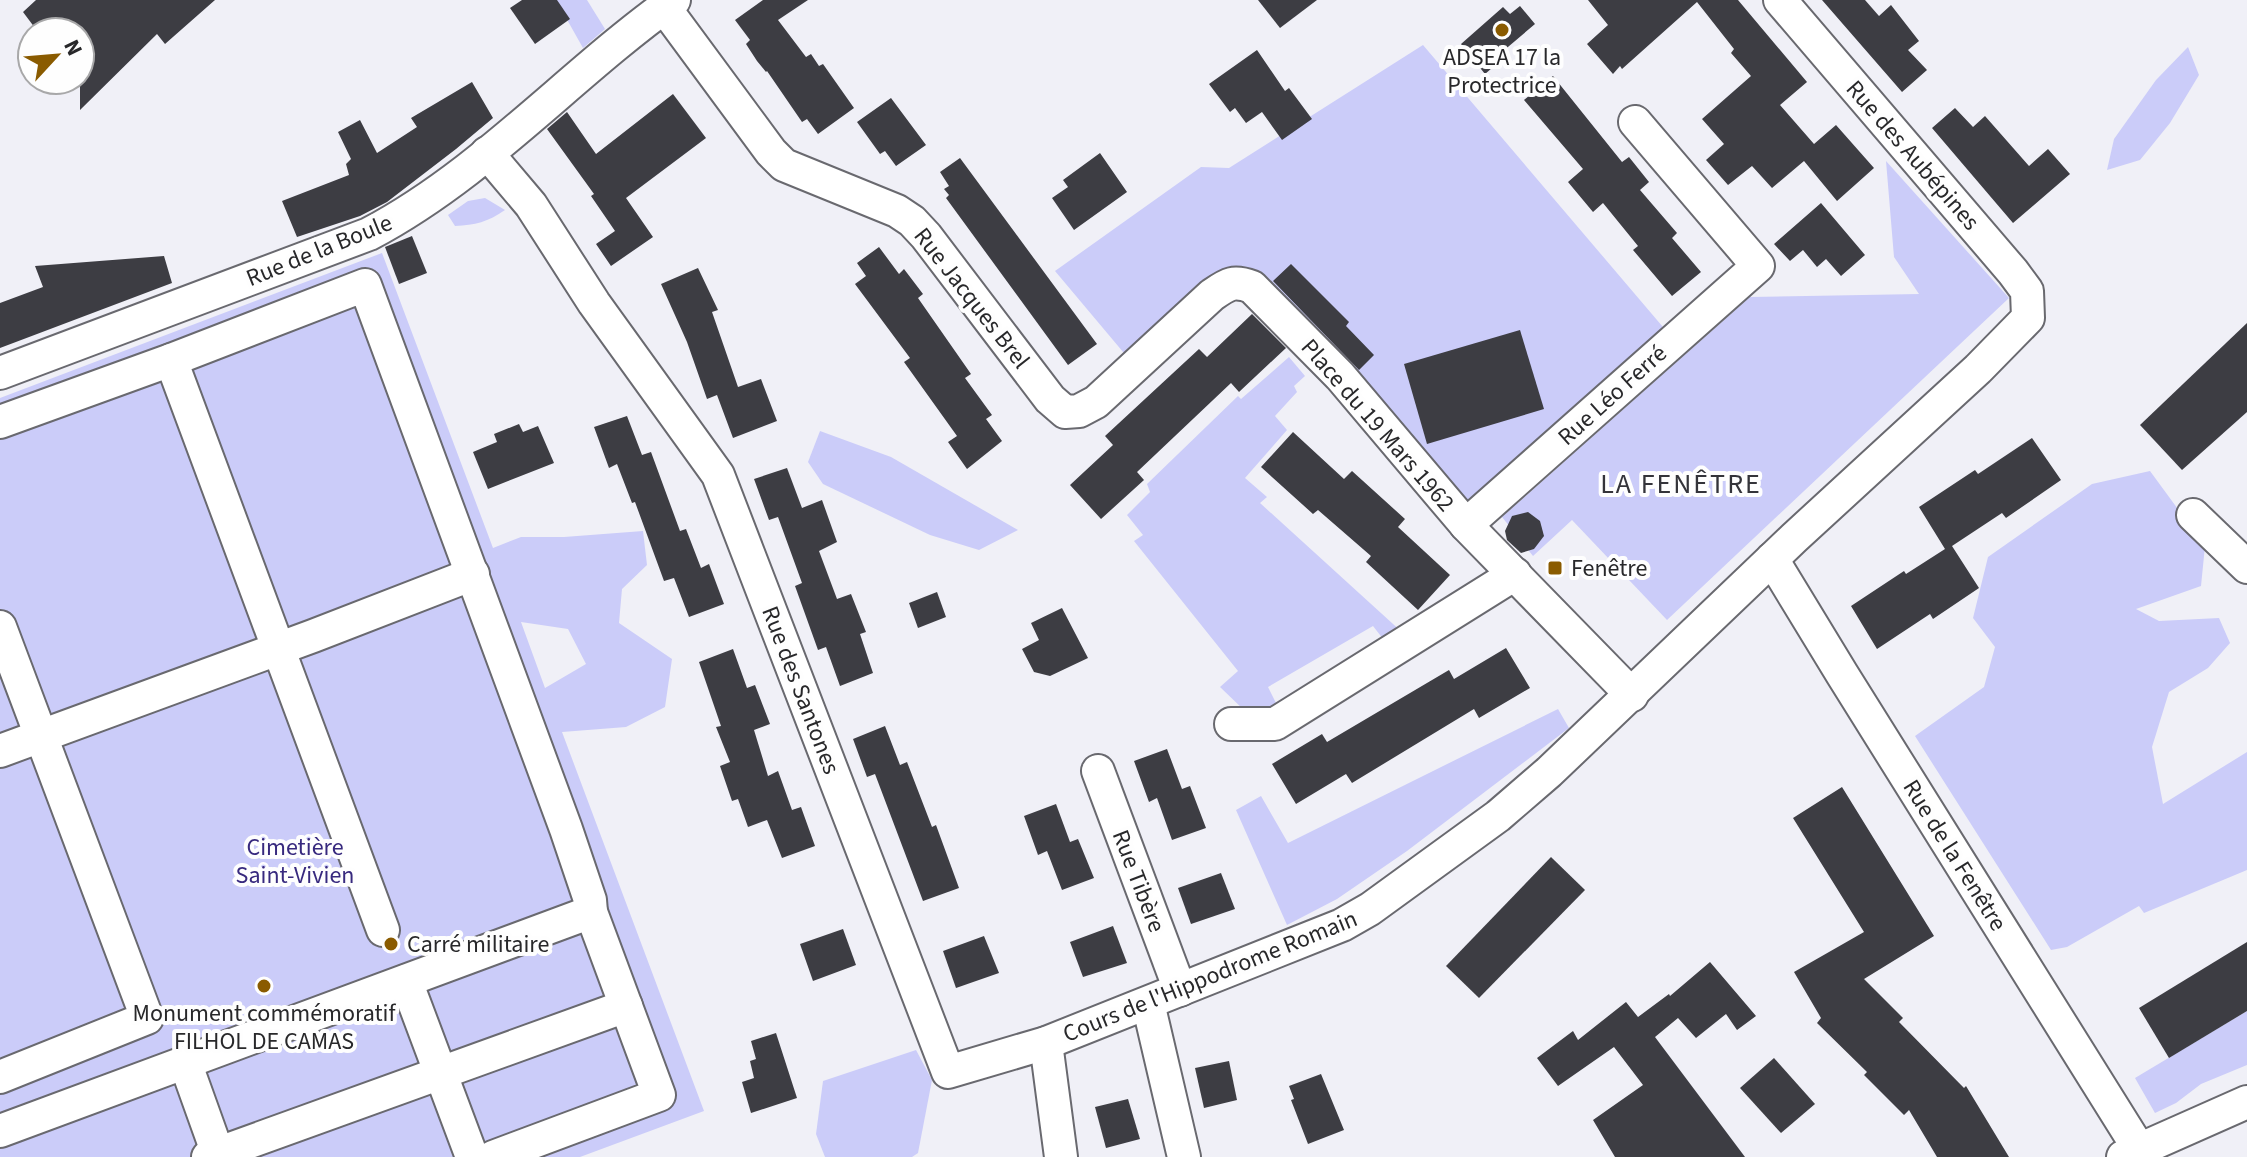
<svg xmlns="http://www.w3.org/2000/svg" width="2247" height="1157" font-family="'Source Sans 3',sans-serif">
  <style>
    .green { fill: #cbccf9; fill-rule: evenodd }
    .building { fill: #3d3d43 }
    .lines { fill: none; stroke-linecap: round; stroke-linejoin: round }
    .minor-casing { stroke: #69696f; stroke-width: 36 }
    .minor { stroke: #fff; stroke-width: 32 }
    .poi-dot { fill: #8a5b00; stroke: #fefefe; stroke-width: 3 }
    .labels { text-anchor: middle; stroke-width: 8; stroke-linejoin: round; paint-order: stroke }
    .poi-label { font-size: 24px; fill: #28282a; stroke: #fefefe }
    .street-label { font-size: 24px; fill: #28282a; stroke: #fefefe }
    .park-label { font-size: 24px; fill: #37297e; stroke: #fefefe }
    .quarter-label { font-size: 28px; letter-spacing: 2px; fill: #34343a; stroke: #fefefe }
  </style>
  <rect width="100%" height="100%" fill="#f0f0f7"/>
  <!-- green -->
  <g class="green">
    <path d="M556,0h31l18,29 -22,19z"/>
    <path d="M1423,45l251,295 -208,185 -228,-243 -104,83 -79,-94 146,-104 28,1z"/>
    <path d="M2188,47l11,28 -29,48 -30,37 -33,10 7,-31 42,-59z"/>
    <path d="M1886,161l123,137 -342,322 -95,-100 -39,36 -31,-39 248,-220 169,-3 -25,-37z"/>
    <path d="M485,198l20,12c-17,12 -30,15 -50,16l-7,-11 20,-14z"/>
    <path d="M382,253l111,295 28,-11h43l79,-6 4,34 -25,24 -3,34 53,36 -7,48 -39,20 -64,5 142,379 -124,46h-580v-759zM521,622l47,7 18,35 -41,24z"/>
    <path d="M1289,357l16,19 -11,10 3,6 -22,24 12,14 -42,48 22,19 -7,6 144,131 -17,10 -14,-18 -105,61 11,22 -34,2 -25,-24 18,-16 -104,-130 9,-6 -16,-20 23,-23 -3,-8 91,-88 3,3z"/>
    <path d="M820,431l71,26 127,73 -39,20 -49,-15 -107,-51 -15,-22z"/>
    <path d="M2150,471l55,75 -4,40 -65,23 23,12 60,-3 11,25 -22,25 -39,24 -17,55 11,57 84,-52v118l-103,43 -5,-7 -72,41 -16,3 -136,-214 69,-49 11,-40 -22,-29 15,-61 104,-73z"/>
    <path d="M1558,709l11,19 -162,123 -70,48 -50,26 -51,-115 25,-14 27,47z"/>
    <path d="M2247,1011v54l-46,19 -25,19 -21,10 -20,-35z"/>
    <path d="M916,1050l16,30 -14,73 -6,4h-87l-9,-23 7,-53z"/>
  </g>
  <!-- building -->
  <g class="building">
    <path d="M36,0h179l-50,44 -8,-10 -77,76v-78h-42l-15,-20z"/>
    <path d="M522,0h35l13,19 -35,25 -25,-36z"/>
    <path d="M763,0h45l-30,20 28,37 5,-3 8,12 4,-2 31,44 -36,26 -11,-15 -5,3 -35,-51 -1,1 -9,-11 -11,-17 4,-4 -15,-20z"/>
    <path d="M1258,0h59l-37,28z"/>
    <path d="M1588,0h150l69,82 -27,23 34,39 22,-19 38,43 -37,33 -33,-40 -32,27 -20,-22 -24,19 -22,-25 18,-16 -22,-25 49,-43 -20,-23 3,-4 -37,-47 -75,67 -2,-3 -7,8 -26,-30 21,-19z"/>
    <path d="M1822,0h43l14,16 12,-11 28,36 -11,9 19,20 -25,22z"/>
    <path d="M1520,6l15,18 -33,28 4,4 -21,18 -24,-30 42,-37 7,7z"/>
    <path d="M1257,50l28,41 4,-3 23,31 -30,21 -20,-28 -16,11 -11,-15 -5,4 -21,-28z"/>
    <path d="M1553,76l69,86 7,-5 20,25 -9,8 37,43 -5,5 29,34 -29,24 -39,-46 5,-4 -35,-43 -10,9 -25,-30 15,-13 -59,-69z"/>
    <path d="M472,82l21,36 -37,31 -69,53 -27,14 -63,21 -15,-36 67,-26 -3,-11 5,-5 -13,-27 22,-12 17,33 40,-26 -6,-9z"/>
    <path d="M673,94l33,44 -80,60 27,39 -42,29 -15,-22 19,-13 -24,-35 3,-2 -47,-65 20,-17 29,42z"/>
    <path d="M891,98l35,47 -30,21 -11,-15 -5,3 -23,-32z"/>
    <path d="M1955,108l18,19 12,-11 44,50 19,-17 22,25 -57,49 -81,-95z"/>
    <path d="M1100,153l27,39 -53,38 -22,-32 16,-11 -5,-7z"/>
    <path d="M960,158l137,186 -29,21 -122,-167 3,-3 -5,-6 5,-3 -9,-14z"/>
    <path d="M1821,203l44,52 -24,21 -15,-17 -9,8 -14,-17 -13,11 -16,-17z"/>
    <path d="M412,236l15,37 -28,11 -14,-37z"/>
    <path d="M879,247l20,27 5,-5 19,25 -5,4 53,76 -6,4 27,37 -6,4 16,22 -35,28 -19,-27 9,-6 -53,-74 6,-4 -55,-74 11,-8 -9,-13z"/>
    <path d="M164,256l8,27 -172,65v-45l43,-16 -8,-21z"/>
    <path d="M1291,264l58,58 -3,4 28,29 -15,15 -86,-89z"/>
    <path d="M698,268l20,42 -6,2 26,75 23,-8 16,42 -44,17 -16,-43 -10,4 -20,-57 -26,-58z"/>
    <path d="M1252,314l34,34 -47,44 -8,-9 -94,89 7,8 -43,39 -31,-34 43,-40 -8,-9 94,-87 8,8z"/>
    <path d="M2247,323v89l-65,58 -42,-45z"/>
    <path d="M1520,330l24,79 -117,35 -23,-80z"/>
    <path d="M627,416l15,39 9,-3 29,79 6,-2 15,39 8,-4 15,40 -35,13 -15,-39 -10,3 -29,-79 -3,1 -15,-39 -8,4 -15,-41z"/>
    <path d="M519,424l4,8 15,-6 16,37 -66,26 -15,-37 24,-10 -3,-8z"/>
    <path d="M1293,432l51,47 8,-8 53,48 -7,8 52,48 -32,35 -52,-48 5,-6 -53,-46 -5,4 -52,-47z"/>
    <path d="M2032,438l29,42 -55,38 -4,-5 -50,33 27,42 -46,31 -3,-5 -53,35 -26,-43 53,-35 2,3 39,-25 -26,-42 56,-37 3,4z"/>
    <path d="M787,468l15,40 20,-8 15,42 -18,9 18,48 14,-5 15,38 -6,2 13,39 -33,13 -14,-39 -8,3 -23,-64 7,-3 -24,-66 -9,3 -15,-41z"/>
    <path d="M1528,512l12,9 4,15 -10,13 -13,4 -14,-13 -2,-9 7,-15z"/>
    <path d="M937,592l9,25 -28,11 -9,-25z"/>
    <path d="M1062,608l26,50 -38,18 -16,-4 -12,-23 17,-9 -8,-17z"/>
    <path d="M1506,648l24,40 -51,30 -5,-9 -122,74 -6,-9 -50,30 -24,-40 50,-30 5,8 122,-72 5,9z"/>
    <path d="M733,649l14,39 8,-3 15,39 -16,6 14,46 10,-5 14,39 9,-3 14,39 -33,12 -15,-38 -19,7 -10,-28 -6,2 -12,-35 10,-4 -14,-35 5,-1 -22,-64z"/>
    <path d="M885,726l15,39 7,-3 25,65 4,-2 23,63 -36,13 -48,-127 -8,3 -14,-38z"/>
    <path d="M1167,749l15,40 8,-3 16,42 -34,12 -15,-42 -8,4 -15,-41z"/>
    <path d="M1842,787l92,149 -70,43 39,39 -4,4 65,66 2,-2 43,71h-72l-28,-47 -5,5 -40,-40 3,-3 -50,-49 4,-5 -27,-46 70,-40 -71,-114z"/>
    <path d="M1056,804l14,38 8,-3 16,39 -32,12 -15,-39 -9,4 -14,-39z"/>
    <path d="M1551,857l34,33 -106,108 -33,-32z"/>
    <path d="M1221,873l14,36 -44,15 -13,-36z"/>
    <path d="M1113,926l14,37 -44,14 -13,-35z"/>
    <path d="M843,929l13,36 -43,16 -13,-37z"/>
    <path d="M984,936l15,37 -43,15 -13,-37z"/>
    <path d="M2247,942v69l-78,47 -30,-50z"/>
    <path d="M1710,962l46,54 -19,14 -11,-16 -30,24 -18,-20 -23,19 90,120h-130l-22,-37 50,-35 -29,-38 -56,39 -21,-28 36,-27 5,9 48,-38 12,15 31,-23 1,2z"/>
    <path d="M776,1033l21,65 -46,15 -9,-31 12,-4 -4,-17 6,-2 -5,-18z"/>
    <path d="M1774,1058l41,46 -34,29 -41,-45z"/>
    <path d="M1229,1061l8,39 -33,8 -9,-40z"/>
    <path d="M1321,1074l23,56 -36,14 -17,-44 3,-1 -5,-13z"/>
    <path d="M1128,1099l12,40 -34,9 -11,-41z"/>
  </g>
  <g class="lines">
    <defs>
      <g id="minor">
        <path d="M664,7l107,145 13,13 113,46 15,10 14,15 124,163 15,13 14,-1 17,-9 116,-107c16,-11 21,-15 40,-8l88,89 126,149 166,170"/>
        <path d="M487,153l44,52 63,98 124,172 230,597 98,-29 296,-118 28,-16 128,-93 51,-44 245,-234 184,-169 50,-51 -1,-27 -14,-19 -233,-272"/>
        <path d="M171,360l212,570"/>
        <path d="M0,373l369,-139c114,-60 201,-160 305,-234"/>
        <path d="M0,422l171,-62 194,-75 201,544 24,71 1,12 68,183 -166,62"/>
        <path d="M2193,515l54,52"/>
        <path d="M1466,525l292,-259 -123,-144"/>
        <path d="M1772,559l70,115 297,475"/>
        <path d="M0,627l147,391 -147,59"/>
        <path d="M1231,724h44l240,-150"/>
        <path d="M0,751l313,-115 160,-62"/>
        <path d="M1098,771l82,219"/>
        <path d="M406,981l66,176"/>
        <path d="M1148,1003l36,154"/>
        <path d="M1046,1043l15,114"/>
        <path d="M185,1062l34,95"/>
        <path d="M0,1131l591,-219"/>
        <path d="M208,1157l418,-151"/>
        <path d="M2123,1157l124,-55"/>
      </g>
    </defs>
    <!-- minor casing -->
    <use href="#minor" class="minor-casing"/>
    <!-- minor -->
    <use href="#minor" class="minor"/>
  </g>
  <!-- markers -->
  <g class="poi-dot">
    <circle cx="1502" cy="30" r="8"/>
    <rect x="1547" y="560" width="16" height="16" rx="4"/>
    <circle cx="391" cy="944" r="8"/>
    <circle cx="264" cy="986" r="8"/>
  </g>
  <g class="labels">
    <!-- poi labels -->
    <g class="poi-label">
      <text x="1502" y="65">ADSEA 17 la<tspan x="1502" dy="28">Protectrice</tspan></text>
      <text x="1571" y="576" text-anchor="start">Fenêtre</text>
      <text x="407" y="952" text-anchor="start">Carré militaire</text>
      <text x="264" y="1021">Monument commémoratif<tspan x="264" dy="28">FILHOL DE CAMAS</tspan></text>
    </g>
    <!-- street labels -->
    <g class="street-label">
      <text transform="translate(1913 155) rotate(49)" y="8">Rue des Aubépines</text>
      <text transform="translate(319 250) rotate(-22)" y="8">Rue de la Boule</text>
      <text transform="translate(972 298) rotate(52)" y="8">Rue Jacques Brel</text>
      <text transform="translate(1612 395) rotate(-42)" y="8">Rue Léo Ferré</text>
      <text transform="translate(1378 425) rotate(49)" y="8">Place du 19 Mars 1962</text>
      <text transform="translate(801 690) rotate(69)" y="8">Rue des Santones</text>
      <text transform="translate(1955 855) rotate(58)" y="8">Rue de la Fenêtre</text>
      <text transform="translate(1139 881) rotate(69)" y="8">Rue Tibère</text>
      <text transform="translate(1210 976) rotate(-22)" y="8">Cours de l'Hippodrome Romain</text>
    </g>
    <!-- park labels -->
    <g class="park-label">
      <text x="295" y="855">Cimetière<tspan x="295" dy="28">Saint-Vivien</tspan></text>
    </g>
    <!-- quarter labels -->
    <g class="quarter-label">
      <text x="1681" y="493">LA FENÊTRE</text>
    </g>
  </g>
  <!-- north arrow -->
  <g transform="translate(56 56) rotate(64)"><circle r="38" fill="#fefefe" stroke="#a8a8a9" stroke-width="2"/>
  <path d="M0-6L14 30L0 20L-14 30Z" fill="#8a5b00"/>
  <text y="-12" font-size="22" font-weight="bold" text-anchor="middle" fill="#28282a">N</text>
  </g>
</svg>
